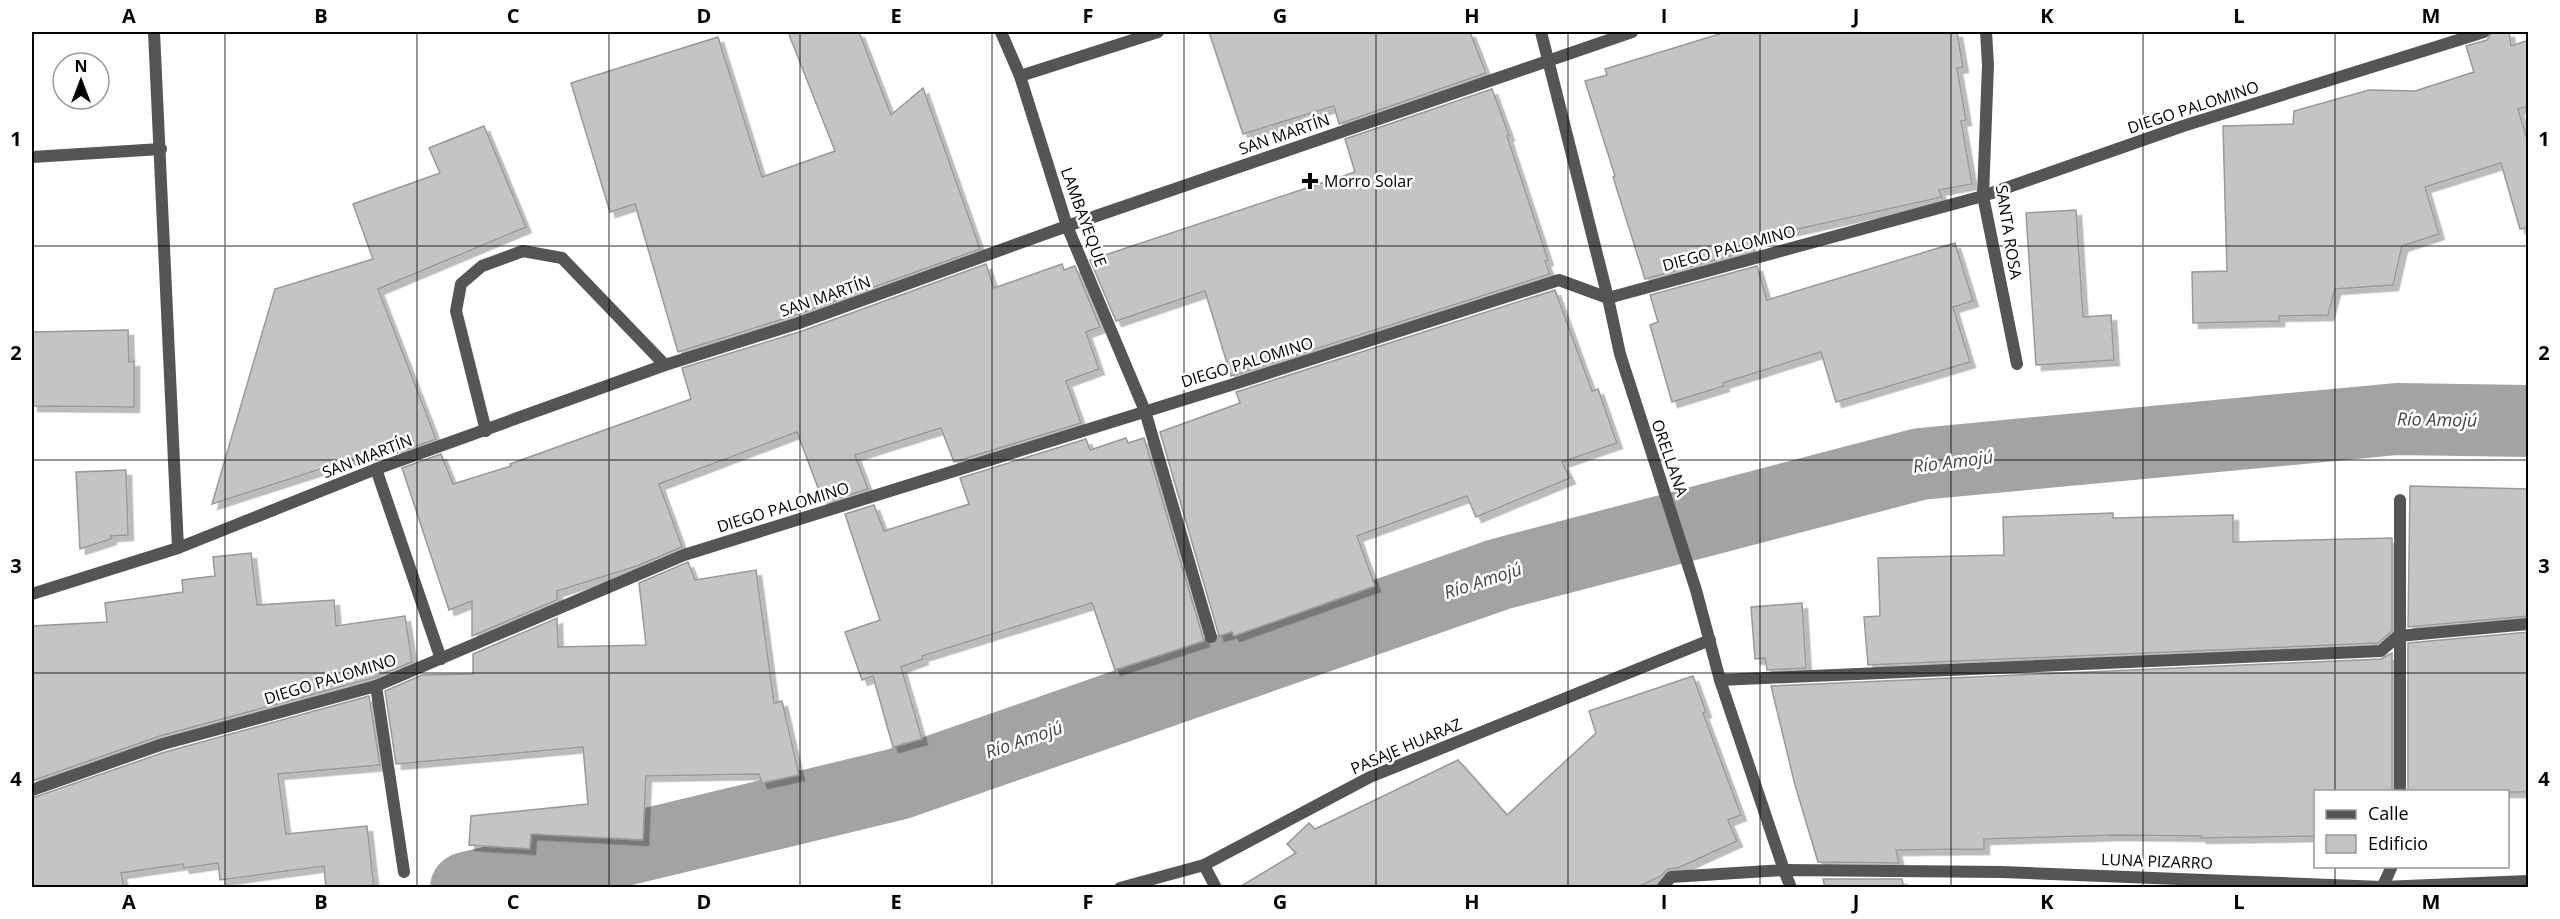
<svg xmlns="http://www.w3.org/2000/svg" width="2560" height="919" font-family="'Open Sans',sans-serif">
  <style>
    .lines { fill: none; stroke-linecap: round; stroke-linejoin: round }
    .river { stroke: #a3a3a3; stroke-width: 72 }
    .building { fill: #c4c4c4; stroke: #999; stroke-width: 1.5; filter: url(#shadow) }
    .minor { stroke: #555; stroke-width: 12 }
    .tertiary { stroke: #555; stroke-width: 12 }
    .grid { fill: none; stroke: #000; stroke-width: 1.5; stroke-opacity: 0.55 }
    .poi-dot { fill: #000; stroke: #fff; stroke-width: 2 }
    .labels { text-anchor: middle; stroke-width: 5; stroke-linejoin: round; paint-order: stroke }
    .street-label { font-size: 16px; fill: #000; stroke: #fff }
    .poi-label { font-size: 16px; fill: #000; stroke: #fff; text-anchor: start }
    .water-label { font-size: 18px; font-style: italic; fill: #444; stroke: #fff }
    .neatline { fill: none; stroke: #000; stroke-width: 2 }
    .grid-label { font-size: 20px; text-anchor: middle; font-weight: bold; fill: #000 }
  </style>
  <defs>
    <filter id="shadow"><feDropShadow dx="5.5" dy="5.5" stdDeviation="0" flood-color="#0004"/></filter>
  </defs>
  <rect width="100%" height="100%" fill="#fff"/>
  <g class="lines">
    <!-- river -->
    <path class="river" d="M466,888l432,-104 602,-210 420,-110 477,-45 131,2"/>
  </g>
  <!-- building -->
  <g class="building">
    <path d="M788,32h71l32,83 32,-27 57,161 -184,66 -118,37 -43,-148 -25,8 -39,-129 147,-46 44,140 73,-26z"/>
    <path d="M1209,32h261l16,41 -147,51 -5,-18 -91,28z"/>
    <path d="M1726,32h231l6,35 -6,1 9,52 -5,1 11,63 -33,6 3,7 -194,43 4,10 -107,29 -32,-102 2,-1 -30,-95 22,-6 -2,-6z"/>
    <path d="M2492,32h17l2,14 18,-6v66l-11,3 11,37v81l-9,2 -19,-66 -76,24 14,47 -37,12 -9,39 -58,4 -7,26 -49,1v5l-86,2 -1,-51 35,-1 -4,-145 70,-2 1,-13 75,-21 46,1 59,-19 -8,-26 21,-6z"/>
    <path d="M1492,89l17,46 -2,1 41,124 -3,1 5,13 -319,102 -26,-85 -89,30 -26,-61 265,-88 -10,-33z"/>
    <path d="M484,126l42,101 -148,62 58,150 -39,14 -2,-8 -183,59 63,-215 98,-30 -20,-55 87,-31 -11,-25z"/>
    <path d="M2076,210l7,107 28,-2 3,45 -78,5 -10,-152z"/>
    <path d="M1955,243l18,58 -20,6 17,55 -134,40 -15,-50 -98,31 1,3 -52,16 -22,-77 8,-3 -8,-27 107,-29 10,34z"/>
    <path d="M986,264l8,24 68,-24 2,6 11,-4 25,61 -14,5 13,37 -33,12 15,42 -127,39 -13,-34 -86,27 13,34 -28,9 -1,-3 -16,6 -26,-69 -138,52 23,63 -45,19 -80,25v9l-85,36v-35l-23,9 -47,-142 39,-14 12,30 58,-18 -1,-2 181,-65 -9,-31 120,-37z"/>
    <path d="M1555,290l37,101 6,-2 19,54 -55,19 8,16 -94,39 -9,-21 -110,40 18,50 -141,50 -2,-4 -13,4 -59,-204 80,-29 -4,-11z"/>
    <path d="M128,330l1,32 5,-1v46l-102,-1v-74z"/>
    <path d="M1126,438l2,5 16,-5 60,203 -89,29 -23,-67 -170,53 1,3 -22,8 21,72 -29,8 -20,-71 -11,4 -17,-48 35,-12 -35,-106 29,-9 10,26 85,-27 -9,-26 126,-39 4,11z"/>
    <path d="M126,470l2,65 -17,1v3l-31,10 -4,-77z"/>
    <path d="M2410,486l119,3v127l-121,11z"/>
    <path d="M2113,513v5l120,-3v27l159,-4v93l-14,12 -510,22 -4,-48 16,-1 -2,-58 126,-3 -1,-38z"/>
    <path d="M251,553l6,52 77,-5 2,26 69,-10 7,46 -39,16 -213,58 -128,45v-155l75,-4 -2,-19 78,-11 -1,-12 33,-4 -2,-19z"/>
    <path d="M688,562l7,18 61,-10 18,133 8,-2 17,74 -37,8 -3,-9 -113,2 -3,64 -112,-6 -1,15 -61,-4 2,-29 117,-12 -5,-57 -187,17 -11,-73 37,-16 51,-1v-20l84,-36 1,29 88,-2 -7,-62z"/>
    <path d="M1802,603l4,65 -39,2 -2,-12 -10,1 -4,-52z"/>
    <path d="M2529,632v160h-121v-149z"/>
    <path d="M2392,653v139h-76v44l-115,2v-2l-83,-1 -134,4v10l-88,1 3,13 -81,-1 -23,-77 -24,-99 610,-27z"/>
    <path d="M1693,676l13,36 -3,1 38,102 -13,5 9,21 -59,27 -10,1 -7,7 -25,12h-398l58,-35 -9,-9 22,-21 6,6 143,-69 49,55 89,-82 -7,-22z"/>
    <path d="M369,696l11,69 -102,9 8,60 81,-8 7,62h-48l-2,-22 -104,14 -2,-17 -34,5 -1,-4 -62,9 3,15h-92v-90l133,-46z"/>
    <path d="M1823,879h79l2,9h-79z"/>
  </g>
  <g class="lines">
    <!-- minor -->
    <g class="minor">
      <path d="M154,32l24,516"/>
      <path d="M1001,32l19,44 47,150 78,185 66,226"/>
      <path d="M1986,32l2,33 -5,131 34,168"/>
      <path d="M1020,76l138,-44"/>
      <path d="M32,157l129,-8"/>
      <path d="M486,431l-30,-120 5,-27 21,-18 41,-15 39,7 103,107"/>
      <path d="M376,469l65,190"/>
      <path d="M32,594l146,-46 198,-79 289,-104 134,-42 268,-97 565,-194"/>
      <path d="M1720,680l661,-29 17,-15 130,-12"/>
      <path d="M376,686l28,186"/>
      <path d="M32,790l131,-46 213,-58 308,-131 550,-171 325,-104 49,18 375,-102 200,-70 301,-94"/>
      <path d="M2400,792v-292"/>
      <path d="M1204,865l12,23"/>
      <path d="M1120,888l84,-23 166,-88 340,-137"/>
      <path d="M1791,888l-7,-18 218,2 380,15 146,-6"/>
      <path d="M2382,888l10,-22"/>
    </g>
    <!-- tertiary -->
    <path class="tertiary" d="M1541,32l67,266 12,56 76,236 24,90 64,190 -113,7 -9,11"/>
  </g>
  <!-- grid -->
  <path class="grid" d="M225,32v856M417,32v856M609,32v856M800,32v856M992,32v856M1184,32v856M1376,32v856M1568,32v856M1760,32v856M1951,32v856M2143,32v856M2335,32v760M32,246h2496M32,460h2496M32,673h2496M2335,866v22"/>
  <!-- markers -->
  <path class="poi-dot" d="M1307 172h6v6h6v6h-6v6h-6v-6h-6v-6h6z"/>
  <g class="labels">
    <!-- street labels -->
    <g class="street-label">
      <text transform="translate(2193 107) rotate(-18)" y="6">DIEGO PALOMINO</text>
      <text transform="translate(1284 134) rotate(-19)" y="6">SAN MARTÍN</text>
      <text transform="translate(1084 217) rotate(70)" y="6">LAMBAYEQUE</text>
      <text transform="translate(2009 232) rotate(81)" y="6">SANTA ROSA</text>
      <text transform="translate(1729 248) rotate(-15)" y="6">DIEGO PALOMINO</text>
      <text transform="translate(825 296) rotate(-19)" y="6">SAN MARTÍN</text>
      <text transform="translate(1247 362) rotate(-17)" y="6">DIEGO PALOMINO</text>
      <text transform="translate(367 456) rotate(-21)" y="6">SAN MARTÍN</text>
      <text transform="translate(1670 458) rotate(71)" y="6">ORELLANA</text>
      <text transform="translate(783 507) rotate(-17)" y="6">DIEGO PALOMINO</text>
      <text transform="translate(330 679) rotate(-17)" y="6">DIEGO PALOMINO</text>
      <text transform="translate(1406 746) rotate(-23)" y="6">PASAJE HUARAZ</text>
      <text transform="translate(2157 861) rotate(2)" y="6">LUNA PIZARRO</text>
    </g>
    <!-- poi labels -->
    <g class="poi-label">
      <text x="1324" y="187">Morro Solar</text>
    </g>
    <!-- water labels -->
    <g class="water-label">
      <text transform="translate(2437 420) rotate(1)" y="6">Río Amojú</text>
      <text transform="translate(1953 462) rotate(-7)" y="6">Río Amojú</text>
      <text transform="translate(1483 581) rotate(-18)" y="6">Río Amojú</text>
      <text transform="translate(1024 740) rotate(-19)" y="6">Río Amojú</text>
    </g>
  </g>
  <!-- border -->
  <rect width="2560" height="919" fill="none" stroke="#ffffff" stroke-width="66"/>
  <!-- legend -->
  <rect x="2314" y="790" width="195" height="78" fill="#ffffff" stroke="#999999" stroke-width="1.5"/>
  <rect x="2326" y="810" width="30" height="9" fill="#555555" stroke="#999999" stroke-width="1.5"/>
  <text x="2368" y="820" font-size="18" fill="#000000">Calle</text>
  <rect x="2326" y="835" width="30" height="18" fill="#c4c4c4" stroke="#999999" stroke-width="1.5"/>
  <text x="2368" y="850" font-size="18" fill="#000000">Edificio</text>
  <!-- north arrow -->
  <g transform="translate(81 81)"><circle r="28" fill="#ffffff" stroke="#999999" stroke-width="1.5"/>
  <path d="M0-4.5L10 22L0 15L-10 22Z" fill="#000000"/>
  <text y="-9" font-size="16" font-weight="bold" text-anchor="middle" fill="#000000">N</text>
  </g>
  <rect x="33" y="33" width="2494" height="853" class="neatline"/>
  <g class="grid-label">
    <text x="129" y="23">A</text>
    <text x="321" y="23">B</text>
    <text x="513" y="23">C</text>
    <text x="704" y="23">D</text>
    <text x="896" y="23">E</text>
    <text x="1088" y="23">F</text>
    <text x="1280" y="23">G</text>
    <text x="1472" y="23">H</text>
    <text x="1664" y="23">I</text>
    <text x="1856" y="23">J</text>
    <text x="2047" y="23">K</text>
    <text x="2239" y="23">L</text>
    <text x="2431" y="23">M</text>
    <text x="16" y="146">1</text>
    <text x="2544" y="146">1</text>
    <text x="16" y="360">2</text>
    <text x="2544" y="360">2</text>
    <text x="16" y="573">3</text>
    <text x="2544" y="573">3</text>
    <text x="16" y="786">4</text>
    <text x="2544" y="786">4</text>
    <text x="129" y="909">A</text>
    <text x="321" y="909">B</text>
    <text x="513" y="909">C</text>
    <text x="704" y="909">D</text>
    <text x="896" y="909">E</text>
    <text x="1088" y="909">F</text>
    <text x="1280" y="909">G</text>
    <text x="1472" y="909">H</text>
    <text x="1664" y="909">I</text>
    <text x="1856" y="909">J</text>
    <text x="2047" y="909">K</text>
    <text x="2239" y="909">L</text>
    <text x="2431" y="909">M</text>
  </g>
</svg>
